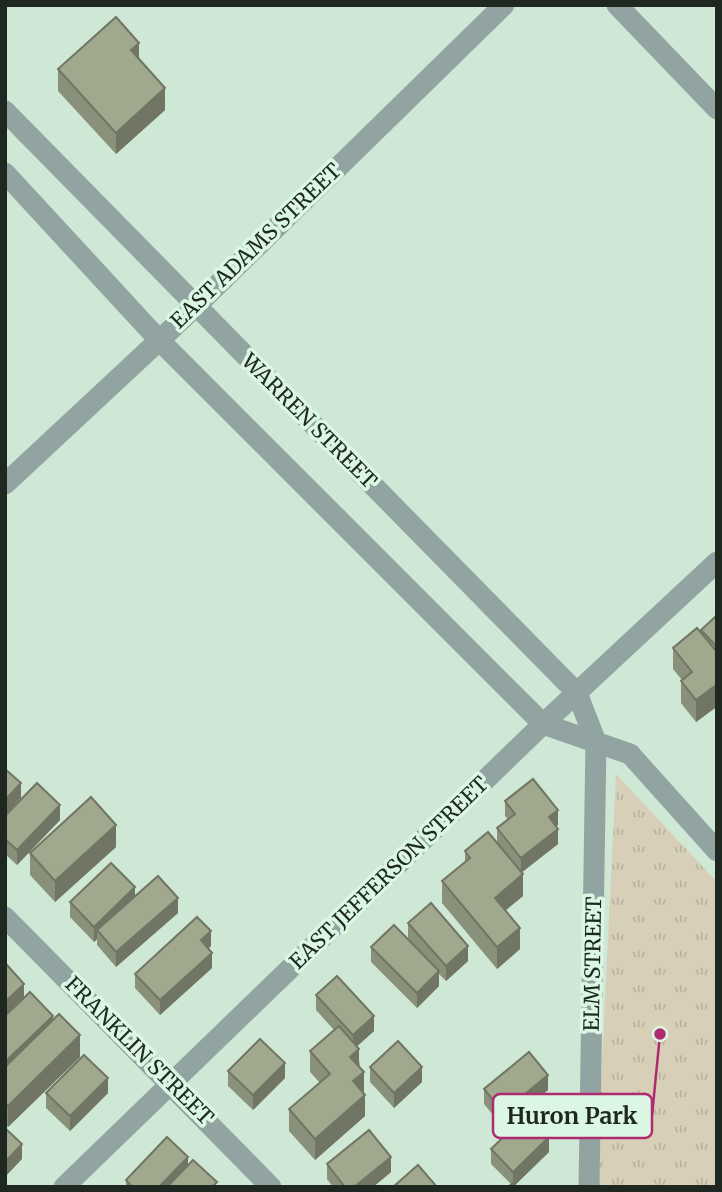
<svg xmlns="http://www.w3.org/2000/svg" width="722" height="1192" font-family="Merriweather,serif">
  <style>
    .park { fill: url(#park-tufts) }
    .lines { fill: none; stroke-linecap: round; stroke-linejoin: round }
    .minor { stroke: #91a4a2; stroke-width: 21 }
    .wall { fill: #8a917a }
    .shaded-wall { fill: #707663 }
    .building { fill: #a0a98e; stroke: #707663; stroke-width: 2 }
    .labels { text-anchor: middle; stroke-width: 7; stroke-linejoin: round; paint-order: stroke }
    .street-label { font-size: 21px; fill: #1e2821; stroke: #dbf6e2 }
    .leader { fill: none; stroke: #b02a70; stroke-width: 2.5 }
    .callout-dot { fill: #b02a70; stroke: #dbf6e2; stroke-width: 2.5 }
    .callout { fill: #dbf6e2; stroke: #b02a70; stroke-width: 2.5 }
    .callout-label { font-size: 23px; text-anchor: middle; font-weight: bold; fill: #1e2821 }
  </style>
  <defs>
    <pattern id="park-tufts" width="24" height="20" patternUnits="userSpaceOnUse" patternTransform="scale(1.75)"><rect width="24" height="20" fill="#d8cfb8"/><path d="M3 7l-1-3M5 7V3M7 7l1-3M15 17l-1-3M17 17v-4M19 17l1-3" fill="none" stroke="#b9b29e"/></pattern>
  </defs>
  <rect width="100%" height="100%" fill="#cee8d5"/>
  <!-- park -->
  <path class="park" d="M616,774l101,108v305h-121z"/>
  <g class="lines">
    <!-- minor -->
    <g class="minor">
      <path d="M617,5l100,104"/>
      <path d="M5,111l572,582 19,49 -7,445"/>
      <path d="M5,173l154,167 384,384 87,30 87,97"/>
      <path d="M5,484l190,-177 309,-302"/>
      <path d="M5,917l266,270"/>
      <path d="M64,1187l479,-463 174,-162"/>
    </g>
  </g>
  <!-- wall -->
  <g class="wall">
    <path d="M139,59l26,51 -49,44 -58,-63v-22z"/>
    <path d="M717,615v95l-2,-2 -19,14 -15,-19v-22l1,-1 -9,-11v-21l28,-15v-3z"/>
    <path d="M505,801l53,24 -2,1 2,18 -36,28 1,24 -17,14 14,39 -23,20 -55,-66v-22l23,-18v-12l32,-9v-14l11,-9 -3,-3z"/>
    <path d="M5,816l55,4 -43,45 -12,-11z"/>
    <path d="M116,847l-61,55 -25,-27v-22z"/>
    <path d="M135,897l43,16 -62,54 -19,-22v-6l-3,3 -24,-25v-15z"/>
    <path d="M408,923l60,38 -22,20 -7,-7v12l-22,22 -46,-46v-15l52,8 -15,-17z"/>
    <path d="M211,946l-3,2 4,20 -52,47 -25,-27v-14z"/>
    <path d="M5,967l19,30 29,24 27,36 -72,70 -3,-2z"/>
    <path d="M316,995l58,36 -17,15 7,47 1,23 -50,44 -26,-29v-22l31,-26 -10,-11v-21l24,-21 -18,-20z"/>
    <path d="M370,1067l52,15 -28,26 -24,-26z"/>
    <path d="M228,1071l57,7 -32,32 -25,-24z"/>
    <path d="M484,1089l64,1 -45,37 -19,-23z"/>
    <path d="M46,1093h62l-38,38 -24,-23z"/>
    <path d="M491,1149l58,3 -34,33 -4,-1 -20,-20z"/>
    <path d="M327,1164l64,8 -18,15h-40l-6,-8z"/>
    <path d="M188,1166l29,21h-91v-7z"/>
  </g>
  <!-- shaded-wall -->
  <g class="shaded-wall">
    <path d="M139,43v21l-8,-14z"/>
    <path d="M165,88v22l-49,44v-21z"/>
    <path d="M715,686v22l-19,14v-22z"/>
    <path d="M21,783v15l-16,17v-15z"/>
    <path d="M60,805v15l-43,45v-15z"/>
    <path d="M558,810v15l-9,7v-15z"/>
    <path d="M116,825v22l-61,55v-21z"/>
    <path d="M558,829v15l-37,29v-15z"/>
    <path d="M523,874v22l-28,23v-21z"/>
    <path d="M135,887v15l-38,28v9l-3,3v-15z"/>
    <path d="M178,898v15l-62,54v-15z"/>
    <path d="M520,928v21l-23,20v-22z"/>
    <path d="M211,931v15l-10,9v-15z"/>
    <path d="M468,946v15l-22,20v-15z"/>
    <path d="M212,953v15l-52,47v-15z"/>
    <path d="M439,971v15l-22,22v-15z"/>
    <path d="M24,984v15l-19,18v-15z"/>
    <path d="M53,1016v15l-48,46v-15z"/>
    <path d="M374,1016v15l-21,19v-15z"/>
    <path d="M80,1035v22l-72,70v-21z"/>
    <path d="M359,1049v22l-9,-14z"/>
    <path d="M285,1063v15l-32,32v-15z"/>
    <path d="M422,1067v15l-28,26v-15z"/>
    <path d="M364,1072v22l-11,-13z"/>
    <path d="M548,1075v15l-45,37v-15z"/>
    <path d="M108,1078v15l-38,38v-15z"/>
    <path d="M365,1095v21l-50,44v-21z"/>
    <path d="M549,1137v15l-36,35v-15z"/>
    <path d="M22,1144v15l-17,18v-15z"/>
    <path d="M188,1157v14l-15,16h-14z"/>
    <path d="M391,1157v15l-18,15h-19z"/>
  </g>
  <!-- building -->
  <g class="building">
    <path d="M116,17l23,26 -8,7 34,38 -49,45 -58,-64z"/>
    <path d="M717,615v32l-16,-17z"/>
    <path d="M697,628l20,24v37l-2,-3 -19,14 -15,-19 11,-9 -19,-24z"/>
    <path d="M5,769l16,14 -16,17z"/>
    <path d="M533,779l25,31 -9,7 9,12 -37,29 -24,-30 18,-14 -10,-13z"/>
    <path d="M37,783l23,22 -43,45 -12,-11v-23z"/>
    <path d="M91,797l25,28 -61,56 -25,-28z"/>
    <path d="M488,832l35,42 -28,24 25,30 -23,19 -55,-66 28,-23 -5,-7z"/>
    <path d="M111,863l24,24 -41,40 -24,-25z"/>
    <path d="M158,876l20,22 -62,54 -19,-22z"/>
    <path d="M431,903l37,43 -22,20 -38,-43z"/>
    <path d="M197,917l14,14 -10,9 11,13 -52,47 -25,-26z"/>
    <path d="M394,925l45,46 -22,22 -46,-46z"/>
    <path d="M7,965l17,19 -19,18v-35z"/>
    <path d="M337,976l37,40 -21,19 -37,-40z"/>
    <path d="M30,992l23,24 -48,46v-46z"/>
    <path d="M59,1014l21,21 -72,71 -3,-3v-36z"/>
    <path d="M339,1026l20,23 -9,8 14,15 -11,9 12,14 -50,44 -26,-30 41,-35 -20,-23z"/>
    <path d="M260,1039l25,24 -32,32 -25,-24z"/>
    <path d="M398,1041l24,26 -28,26 -24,-26z"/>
    <path d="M529,1052l19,23 -45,37 -19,-23z"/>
    <path d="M84,1055l24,23 -38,38 -24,-23z"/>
    <path d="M527,1114l22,23 -36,35 -22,-23z"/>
    <path d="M5,1128l17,16 -17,18z"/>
    <path d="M369,1130l22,27 -37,30h-9l-18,-23z"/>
    <path d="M167,1137l21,20 -29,30h-27l-6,-7z"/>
    <path d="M193,1160l24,22 -5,5h-45z"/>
    <path d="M418,1165l19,22h-44z"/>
    <path d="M513,1183l4,4h-9z"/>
  </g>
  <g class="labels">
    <!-- street labels -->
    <g class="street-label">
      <text transform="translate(256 246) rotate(-44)" y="7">EAST ADAMS STREET</text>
      <text transform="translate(309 421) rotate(45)" y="7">WARREN STREET</text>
      <text transform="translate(389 873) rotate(-44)" y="7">EAST JEFFERSON STREET</text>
      <text transform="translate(593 964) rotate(-89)" y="7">ELM STREET</text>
      <text transform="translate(139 1051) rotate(45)" y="7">FRANKLIN STREET</text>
    </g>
  </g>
  <!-- callouts -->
  <path class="leader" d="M660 1034L652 1116"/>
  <circle class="callout-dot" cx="660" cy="1034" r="7"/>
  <rect class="callout" x="493" y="1094" width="159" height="44" rx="7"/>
  <g class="callout-label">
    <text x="572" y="1124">Huron Park</text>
  </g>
  <!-- border -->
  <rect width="722" height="1192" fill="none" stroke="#1e2821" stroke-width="14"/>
</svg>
